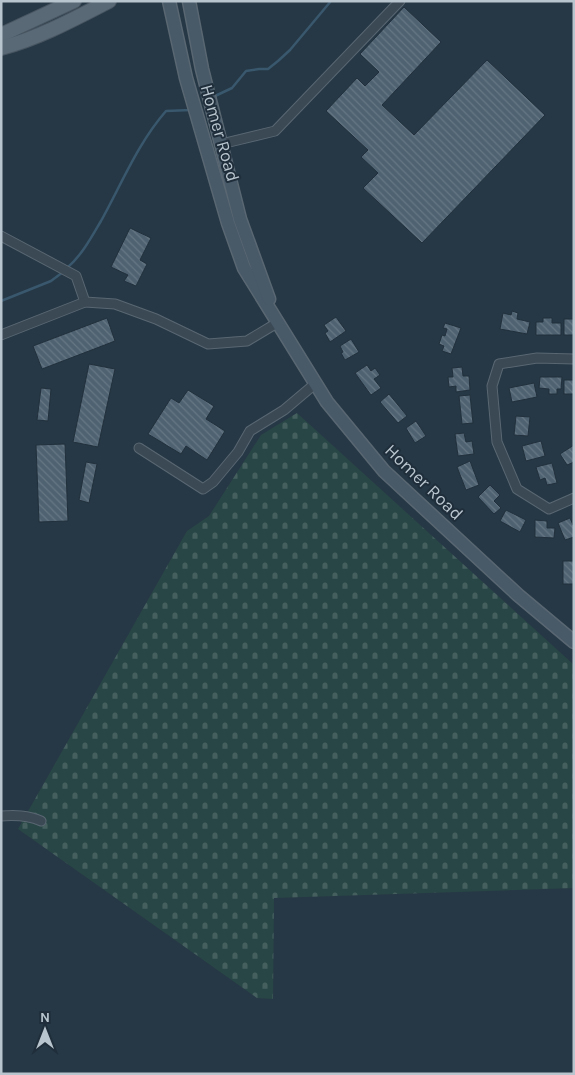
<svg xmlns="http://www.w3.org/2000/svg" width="575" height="1075" font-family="Karla,sans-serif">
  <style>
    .cemetery { fill: url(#cemetery-stones) }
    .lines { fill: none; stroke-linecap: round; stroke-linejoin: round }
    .stream { stroke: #39576d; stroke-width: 2.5 }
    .building { fill: url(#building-back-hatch); stroke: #21303c }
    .street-casing { stroke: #596772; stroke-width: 11 }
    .secondary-casing { stroke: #596772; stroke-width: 15 }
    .primary-casing { stroke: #475561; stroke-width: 16 }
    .street { stroke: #3b4955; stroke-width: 9 }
    .secondary { stroke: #485968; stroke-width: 12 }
    .primary { stroke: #596975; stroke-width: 14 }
    .labels { text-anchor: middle; stroke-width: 4; stroke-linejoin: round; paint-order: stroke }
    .street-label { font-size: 18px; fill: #b8c4ce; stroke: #1f2e3a }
  </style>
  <defs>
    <pattern id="cemetery-stones" width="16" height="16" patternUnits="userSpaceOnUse" patternTransform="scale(1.25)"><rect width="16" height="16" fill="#284645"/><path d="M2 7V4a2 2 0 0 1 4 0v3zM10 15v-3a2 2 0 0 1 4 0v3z" fill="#455f5f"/></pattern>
    <pattern id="building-back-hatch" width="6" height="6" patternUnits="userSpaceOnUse" patternTransform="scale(1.25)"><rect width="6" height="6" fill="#4f6271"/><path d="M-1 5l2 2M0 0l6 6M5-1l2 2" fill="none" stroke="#667784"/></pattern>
  </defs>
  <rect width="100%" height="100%" fill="#263845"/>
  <!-- cemetery -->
  <path class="cemetery" d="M297,413l277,252v223l-300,10 -1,101 -16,-1 -239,-169 169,-298 22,-15 52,-81z"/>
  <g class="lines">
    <!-- stream -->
    <g class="stream">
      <path d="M213,97l19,-9 14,-17 13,-2h9l10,-8 12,-11 41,-49"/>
      <path d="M67,268c15,-13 24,-30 34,-47 21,-38 37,-78 65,-110l25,-1"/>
      <path d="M1,301l50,-20 12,-9"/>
    </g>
  </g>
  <!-- building -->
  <g class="building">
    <path d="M404,7l37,35 -59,63 32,30 73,-75 58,55 -123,128 -59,-55 15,-15 -17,-16 7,-7 -42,-39 31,-33 8,8 14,-14 -19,-18z"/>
    <path d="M130,228l21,10 -11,22 7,4 -11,22 -12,-5 4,-6 -17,-8z"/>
    <path d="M512,311l6,2 -1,6 13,3 -3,12 -27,-5 3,-16 8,2z"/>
    <path d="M336,317l10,14 -16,11 -5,-9 3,-2 -4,-6z"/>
    <path d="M107,318l8,23 -73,28 -9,-23z"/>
    <path d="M543,318h9v5h9v12h-25v-13h7z"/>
    <rect x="564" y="319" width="10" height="16"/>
    <path d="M445,323l16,5 -10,26 -9,-3 2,-5 -5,-2 3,-9 3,1 2,-7 -4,-1z"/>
    <path d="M351,339l8,13 -14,8 -4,-7 2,-1 -3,-6z"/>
    <path d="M89,364l26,5 -17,78 -25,-5z"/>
    <path d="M367,365l4,6 4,-3 5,7 -6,4 7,9 -10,7 -16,-22z"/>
    <path d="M462,367l1,9h6l1,14 -14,2v-6l-7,1 -1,-10h5l-1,-9z"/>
    <path d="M540,377h22l-1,12h-4v5h-8v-5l-10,-1z"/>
    <rect x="564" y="380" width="10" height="14"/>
    <path d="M534,383l3,14 -25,5 -3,-14z"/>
    <path d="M41,388l10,1 -3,32 -11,-1z"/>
    <path d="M188,390l26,16 -8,13 19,12 -18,29 -21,-14 -5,8 -33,-20 23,-36 8,5z"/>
    <path d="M389,394l18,22 -9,7 -18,-21z"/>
    <path d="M470,395l3,28 -11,1 -3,-28z"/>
    <path d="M516,416l14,1 -2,19 -14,-1z"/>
    <path d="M416,421l10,15 -11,7 -9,-15z"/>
    <path d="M464,433l2,9 6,-1 2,13 -16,2 -3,-22z"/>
    <path d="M541,441l4,15 -19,5 -4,-15z"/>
    <path d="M65,444l3,77 -29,1 -3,-77z"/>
    <path d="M574,445v17l-7,3 -7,-11z"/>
    <path d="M470,461l9,24 -13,5 -9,-23z"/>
    <path d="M86,462l11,2 -8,39 -10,-3z"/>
    <path d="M552,463l5,20 -10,2 -2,-7 -5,2 -4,-13z"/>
    <path d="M490,485l10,10 -6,6 7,7 -7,6 -16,-17z"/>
    <path d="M506,510l20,10 -6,12 -20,-11z"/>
    <path d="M570,518l3,7 1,-1v13l-9,3 -7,-17z"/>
    <path d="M535,520l12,1v7h8l-1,10 -19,-1z"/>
    <rect x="563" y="561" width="11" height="23"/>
  </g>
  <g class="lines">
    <defs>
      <g id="street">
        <path d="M221,144l54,-13 125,-130"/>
        <path d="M1,236l75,40 9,26 30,2 41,15 52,25 39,-3 30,-18"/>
        <path d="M1,335l84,-33"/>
        <path d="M574,359l-37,-1 -38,6 -7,22 5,56 20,47 32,20 25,-11"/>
        <path d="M139,448l64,41 10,-7 25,-30 12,-21 34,-21 32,-27"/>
        <path d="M1,816c14,-1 27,-1 40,5"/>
      </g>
      <g id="secondary">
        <path d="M169,1l17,77 42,145 16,45 83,134 57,69 134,124 56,47"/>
        <path d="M189,1l13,68 38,150 29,80"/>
      </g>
      <g id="primary">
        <path d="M1,35l73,-34"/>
        <path d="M1,48c38,-10 73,-29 108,-47"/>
      </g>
    </defs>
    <!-- street casing -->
    <use href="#street" class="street-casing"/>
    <!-- secondary casing -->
    <use href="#secondary" class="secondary-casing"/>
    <!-- primary casing -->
    <use href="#primary" class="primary-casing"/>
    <!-- street -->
    <use href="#street" class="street"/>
    <!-- secondary -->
    <use href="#secondary" class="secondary"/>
    <!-- primary -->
    <use href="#primary" class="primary"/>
  </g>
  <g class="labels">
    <!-- street labels -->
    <g class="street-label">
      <text transform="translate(220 133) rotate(74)" y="6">Homer Road</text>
      <text transform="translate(424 482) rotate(44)" y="6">Homer Road</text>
    </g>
  </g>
  <!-- border -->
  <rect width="575" height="1075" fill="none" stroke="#b8c4ce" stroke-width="5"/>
  <!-- north arrow -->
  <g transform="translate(45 1030)" stroke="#1f2e3a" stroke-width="4" paint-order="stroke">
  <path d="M0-4L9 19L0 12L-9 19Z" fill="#b8c4ce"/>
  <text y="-8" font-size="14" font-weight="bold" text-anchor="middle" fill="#b8c4ce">N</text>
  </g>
</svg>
